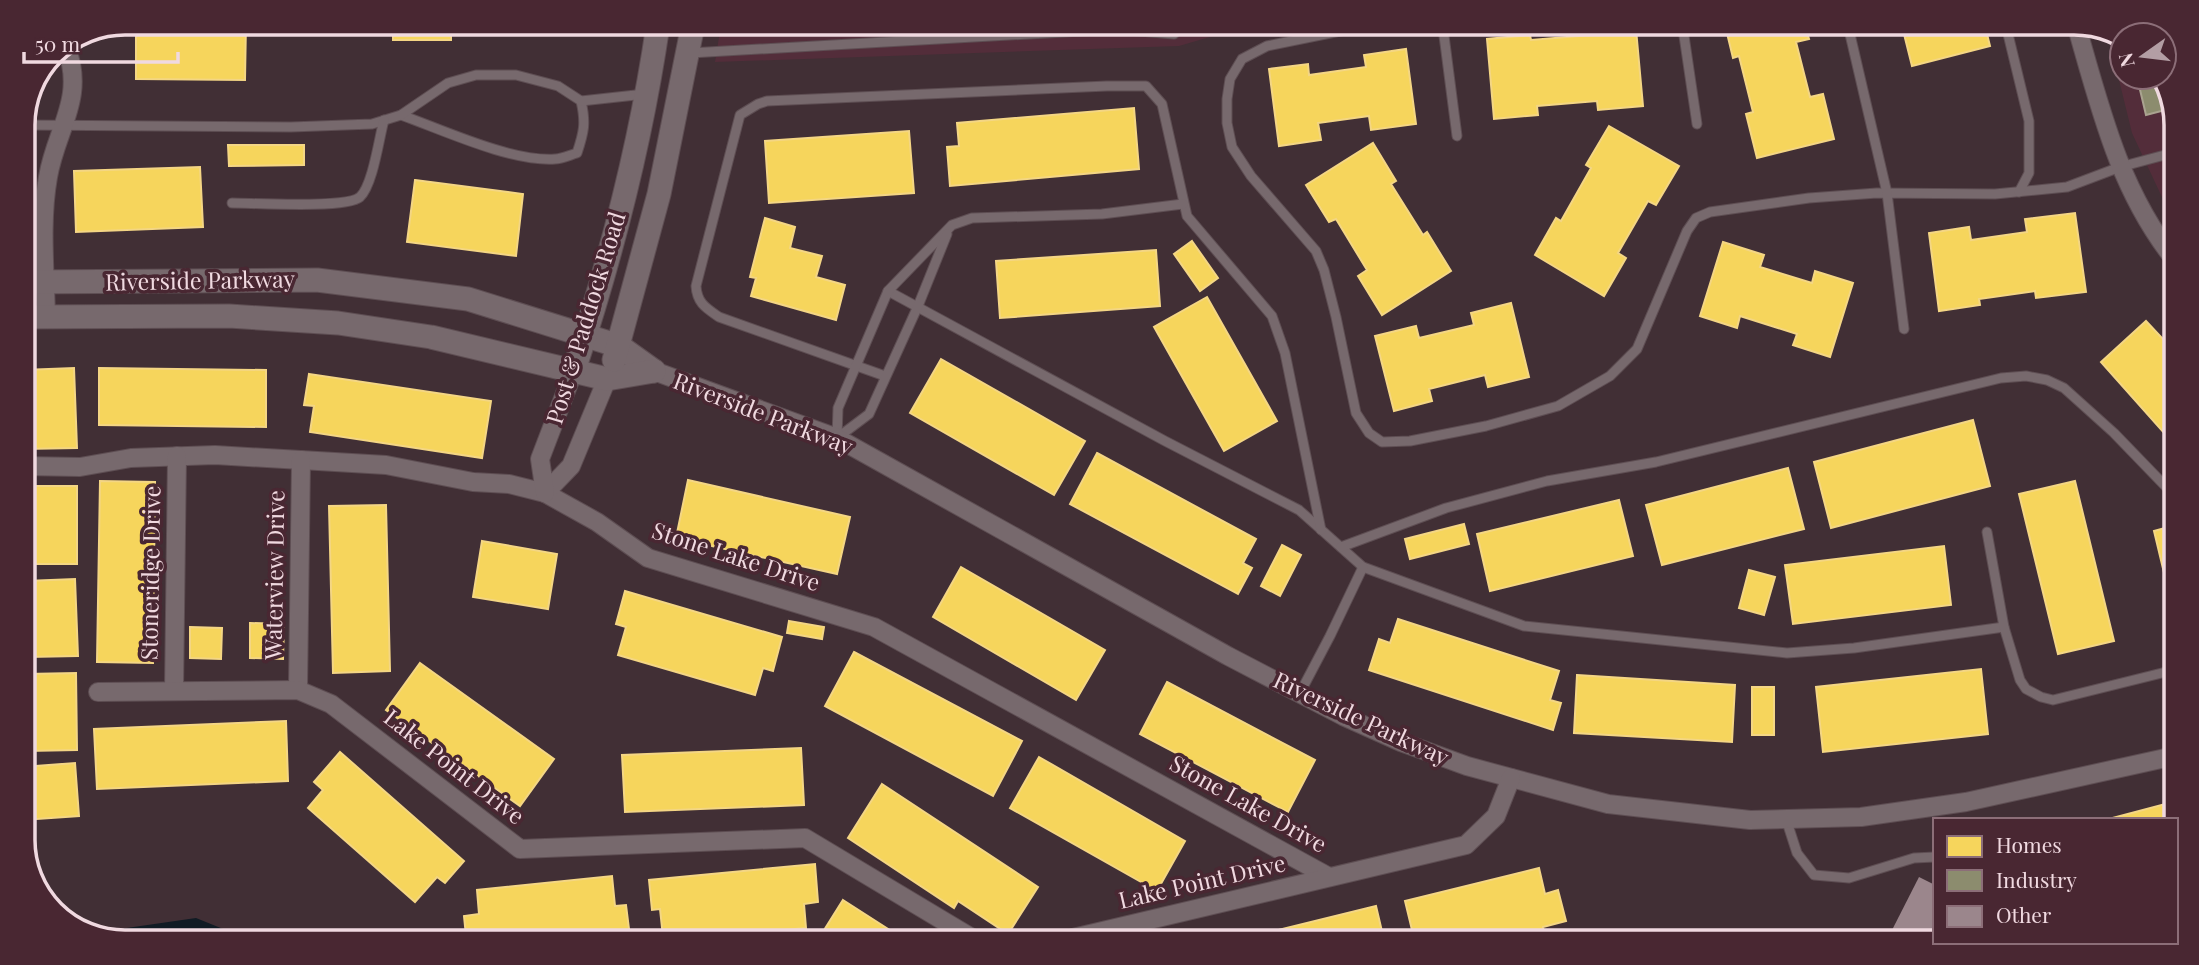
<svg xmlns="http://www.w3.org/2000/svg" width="2199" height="965" font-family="'Playfair Display',serif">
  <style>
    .built { fill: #532d3a }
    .water { fill: #101b24 }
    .homes { fill: #f6d55c; stroke: #f4d684; stroke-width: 2 }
    .industry { fill: #8c8c6e; stroke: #aaa390; stroke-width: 2 }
    .building { fill: #9b868c }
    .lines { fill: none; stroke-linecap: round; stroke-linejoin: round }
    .service-casing { stroke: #5e4e53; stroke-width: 11 }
    .minor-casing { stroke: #5e4e53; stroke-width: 20 }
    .tertiary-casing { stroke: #5e4e53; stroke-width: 25 }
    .service { stroke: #77696d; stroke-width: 9 }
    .minor { stroke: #77696d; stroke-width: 18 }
    .tertiary { stroke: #77696d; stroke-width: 23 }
    .labels { text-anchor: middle; stroke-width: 7; stroke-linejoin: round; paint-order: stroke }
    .street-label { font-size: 23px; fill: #f0d9e0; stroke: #492732 }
    .rim { fill: none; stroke: #f0d9e0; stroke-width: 3.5 }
  </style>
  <rect width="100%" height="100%" fill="#412f35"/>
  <!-- built -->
  <g class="built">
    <path d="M721,25l523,2 -65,19 -464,16z"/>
    <path d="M2107,31h7l8,6v40h40l14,41 -1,107 -43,-92z"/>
  </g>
  <!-- water -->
  <path class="water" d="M196,918l42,17 -153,-1z"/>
  <!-- homes -->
  <g class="homes">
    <path d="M136,23h110l-1,57 -109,-1z"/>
    <rect x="393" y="24" width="58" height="16"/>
    <path d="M1636,29l7,77 -45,4 -1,-9 -60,5 1,9 -44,4 -7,-80 43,-4 1,5 60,-5 -1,-5z"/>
    <path d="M1726,29h80l3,10 -13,3 14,55 13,-3 11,45 -77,19 -11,-44 7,-2 -14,-56 -6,2z"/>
    <path d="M1903,30h83l4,16 -78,20z"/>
    <path d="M1406,49l10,75 -45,6 -2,-14 -51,7 3,17 -42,6 -10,-77 39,-5 1,11 57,-8 -2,-12z"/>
    <path d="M1134,108l5,61 -189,17 -3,-39 12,-1 -2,-23z"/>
    <path d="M1609,126l70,40 -23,39 -8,-4 -30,52 8,5 -22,38 -69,-41 21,-37 5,3 30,-53 -5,-3z"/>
    <path d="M909,131l5,62 -145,10 -4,-62z"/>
    <path d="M1373,143l23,38 -5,3 32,51 4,-3 24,39 -69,44 -24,-39 9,-6 -31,-51 -7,3 -23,-37z"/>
    <path d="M228,145h76v20l-75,1z"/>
    <path d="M200,167l3,60 -127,5 -2,-61z"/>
    <path d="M415,180l108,14 -7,62 -109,-14z"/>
    <path d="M2075,213l11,79 -50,6 -1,-7 -56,8 1,6 -41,6 -10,-78 40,-6 2,13 56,-8 -2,-13z"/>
    <path d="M765,218l30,9 -5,21 32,8 -6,21 29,8 -9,35 -85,-24 5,-18 -6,-1z"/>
    <path d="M1192,241l26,37 -18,13 -26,-37z"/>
    <path d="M1723,242l41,13 -4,12 52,16 3,-12 38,12 -23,74 -37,-12 4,-11 -57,-18 -3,12 -37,-12z"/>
    <path d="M1156,250l4,56 -160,12 -4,-57z"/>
    <path d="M1207,297l70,124 -53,30 -70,-124z"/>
    <path d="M1511,303l18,74 -41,10 -3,-12 -56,14 3,12 -38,10 -19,-75 41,-10 3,12 55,-13 -3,-12z"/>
    <path d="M2146,321l28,30 -1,92 -72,-81z"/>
    <path d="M941,359l144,82 -31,54 -144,-82z"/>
    <path d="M74,368l3,80 -54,1v-79z"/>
    <path d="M99,368l167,2v57l-167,-2z"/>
    <path d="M309,374l182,27 -9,57 -172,-26 4,-26 -10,-1z"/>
    <path d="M1973,420l17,66 -159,42 -17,-66z"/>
    <path d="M1097,453l159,86 -13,24 9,5 -14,26 -168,-90z"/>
    <path d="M1788,468l16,61 -142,36 -16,-60z"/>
    <path d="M688,480l162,37 -13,57 -161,-36z"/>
    <path d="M100,481l55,1 -2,181 -56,-1z"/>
    <path d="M2075,481l39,160 -56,13 -39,-160z"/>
    <rect x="26" y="486" width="51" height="78"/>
    <path d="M1619,500l14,56 -143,35 -13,-57z"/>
    <path d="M386,505l4,166 -57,2 -4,-167z"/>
    <path d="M1464,524l5,20 -59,15 -5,-20z"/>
    <path d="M2172,526l-1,76 -17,-71z"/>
    <path d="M482,541l75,13 -9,55 -75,-12z"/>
    <path d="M1282,545l19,10 -21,41 -19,-10z"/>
    <path d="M1944,546l7,59 -158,19 -8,-59z"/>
    <path d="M961,567l144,83 -29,50 -143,-83z"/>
    <path d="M1749,570l26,7 -11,38 -25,-7z"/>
    <path d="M75,579l3,77 -50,1 -2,-76z"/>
    <path d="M625,591l157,46 -9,34 -10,-3 -8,27 -137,-40 8,-28 -10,-3z"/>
    <path d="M1398,619l161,52 -9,29 11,3 -8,27 -184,-60 10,-31 11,4z"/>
    <path d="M789,621l35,6 -2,12 -35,-6z"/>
    <path d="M250,623l34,1 -1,35 -33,-1z"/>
    <path d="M190,627l32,1 -1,31 -31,-1z"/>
    <path d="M854,652l168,89 -29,55 -168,-90z"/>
    <path d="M420,663l134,96 -34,47 -134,-96z"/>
    <path d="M1981,669l7,65 -165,18 -7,-65z"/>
    <path d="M76,673l1,77 -50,1 -1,-77z"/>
    <path d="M1577,675l158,10 -3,57 -158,-9z"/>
    <path d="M1167,682l148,78 -27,52 -148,-78z"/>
    <rect x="1752" y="687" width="22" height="48"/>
    <path d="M286,721l2,60 -191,8 -3,-60z"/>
    <path d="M801,748l3,57 -179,7 -3,-57z"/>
    <path d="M340,752l124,109 -19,22 -8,-6 -22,25 -107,-94 15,-18 -9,-8z"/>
    <path d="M1039,757l146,84 -28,50 -147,-83z"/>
    <path d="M75,763l4,53 -56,4v-53z"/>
    <path d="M882,784l156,103 -30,47 -50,-33 -4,7 -106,-70z"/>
    <path d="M2169,803v17h-64z"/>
    <path d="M815,864l3,38 -14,2 2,24 -99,9h-44l-3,-28 -8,1 -3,-30z"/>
    <path d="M1539,868l6,26 13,-4 8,31 -23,6 1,6 -29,7h-114l-1,-7 12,-3 -7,-29z"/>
    <path d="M612,876l3,30 11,-1 4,32 -164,-1 -2,-20 15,-2 -2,-24z"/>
    <path d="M843,900l59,38 -78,-1 -3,-2z"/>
    <path d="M1376,906l8,34 -143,-1z"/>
  </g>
  <!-- industry -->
  <path class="industry" d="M2137,77h24l8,32 -23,6z"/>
  <!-- building -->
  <path class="building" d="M1919,877l16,8v57h-30l-15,-8z"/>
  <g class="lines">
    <defs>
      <g id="service">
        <path d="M1355,28l-88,18 -25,13 -12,20 -3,20v24l5,24 19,29 65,75 8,19 12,47 20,96 13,20 13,9 28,-1 76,-15 72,-20 52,-30 27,-27 50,-118 9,-13 14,-6 99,-14 68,-5 118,1 72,-7 53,-20 56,-15"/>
        <path d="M1443,28l14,108"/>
        <path d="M1683,29l14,95"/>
        <path d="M1849,30l38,163 17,136"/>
        <path d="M2007,30l22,91v52l-10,19"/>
        <path d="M690,53l427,-24 57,5 -2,-7"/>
        <path d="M401,115c42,15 110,47 154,44 7,0 15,-4 22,-6 7,-21 9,-30 4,-52"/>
        <path d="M23,125l268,2 81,-3 29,-9 47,-32 28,-8h40l42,11 23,15 64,-7"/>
        <path d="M232,203c22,0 114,6 128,-6 13,-12 19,-59 24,-77"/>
        <path d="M888,291l277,150 134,69 64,57 161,59 263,27 67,-5 150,-21"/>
        <path d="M885,376l-166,-59c-13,-9 -22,-14 -23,-31l44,-171 18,-11 9,-3 340,-15h39l16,18 25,112 85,100 13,37 36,177"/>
        <path d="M837,438l1,-30 50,-117 64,-66 20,-7 130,-4 81,-10"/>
        <path d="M837,438l32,-24 49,-108 29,-72"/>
        <path d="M1987,532l17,95 16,53 6,9 15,8 12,3 117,-29"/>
        <path d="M1341,547l105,-39 101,-27 109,-19 345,-84 25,-2 21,4 17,8 50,45 58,60"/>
        <path d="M1300,693l30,-57 33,-69"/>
        <path d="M1786,819l11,34 17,22 35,3 65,-20 21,-1"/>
      </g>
      <g id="minor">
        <path d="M2078,31c23,81 43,162 97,229"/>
        <path d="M46,317c-1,-46 -6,-95 2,-140 8,-48 38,-79 18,-130"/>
        <path d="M654,371l183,67 391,218 115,60 58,26 66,24 141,38 142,16 111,-3 105,-15 204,-45"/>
        <path d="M23,466l57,1 51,-9 84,-3 171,10 87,17 36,2 36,9 52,29 51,36 226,69 455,250"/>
        <path d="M545,493l26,-27 36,-87"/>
        <path d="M545,493l-5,-34 34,-89"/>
        <path d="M298,690l3,-230"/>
        <path d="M174,691l3,-235"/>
        <path d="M98,692l200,-2 33,14 189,145 285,-11 167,100"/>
        <path d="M1073,938l393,-93 30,-29 15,-38"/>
      </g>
      <g id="tertiary">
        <path d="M23,282l294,-2 151,19 151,47 35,25"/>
        <path d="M23,317l206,-1 109,7 93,14 176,42 47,-8"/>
        <path d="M614,360l45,-166 34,-169"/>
        <path d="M574,370c37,-112 67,-228 84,-345"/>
      </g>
    </defs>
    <!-- service casing -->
    <use href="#service" class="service-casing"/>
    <!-- minor casing -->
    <use href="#minor" class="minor-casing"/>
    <!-- tertiary casing -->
    <use href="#tertiary" class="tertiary-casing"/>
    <!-- service -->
    <use href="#service" class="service"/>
    <!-- minor -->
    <use href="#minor" class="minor"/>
    <!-- tertiary -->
    <use href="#tertiary" class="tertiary"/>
  </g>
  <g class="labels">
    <!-- street labels -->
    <g class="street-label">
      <text transform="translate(200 281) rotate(-1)" y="8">Riverside Parkway</text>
      <text transform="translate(586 318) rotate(-73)" y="8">Post &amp; Paddock Road</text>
      <text transform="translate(763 414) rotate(21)" y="8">Riverside Parkway</text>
      <text transform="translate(736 557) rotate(18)" y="8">Stone Lake Drive</text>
      <text transform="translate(151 573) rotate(-89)" y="8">Stoneridge Drive</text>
      <text transform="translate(275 575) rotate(-89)" y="8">Waterview Drive</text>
      <text transform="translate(1361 719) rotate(25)" y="8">Riverside Parkway</text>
      <text transform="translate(454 767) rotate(38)" y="8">Lake Point Drive</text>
      <text transform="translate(1248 804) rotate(29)" y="8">Stone Lake Drive</text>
      <text transform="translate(1202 882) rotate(-13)" y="8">Lake Point Drive</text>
    </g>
  </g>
  <!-- crop -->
  <path d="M0 0H2199V965H0ZM125 35H2074A90 90 0 0 1 2164 125V840A90 90 0 0 1 2074 930H125A90 90 0 0 1 35 840V125A90 90 0 0 1 125 35Z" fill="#492732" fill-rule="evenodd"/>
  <path class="rim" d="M125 35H2074A90 90 0 0 1 2164 125V840A90 90 0 0 1 2074 930H125A90 90 0 0 1 35 840V125A90 90 0 0 1 125 35Z"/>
  <!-- legend -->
  <rect x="1933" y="818" width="245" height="126" fill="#492732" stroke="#8c6e78" stroke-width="2"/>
  <rect x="1947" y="836" width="35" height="21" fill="#f6d55c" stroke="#8c6e78" stroke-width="2"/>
  <text x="1996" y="853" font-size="21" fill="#f0d9e0">Homes</text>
  <rect x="1947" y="870" width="35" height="21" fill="#8c8c6e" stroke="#8c6e78" stroke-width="2"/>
  <text x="1996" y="888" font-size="21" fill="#f0d9e0">Industry</text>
  <rect x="1947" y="906" width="35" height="21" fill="#9b868c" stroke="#8c6e78" stroke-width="2"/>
  <text x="1996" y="923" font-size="21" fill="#f0d9e0">Other</text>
  <!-- north arrow -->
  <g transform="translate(2143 56) rotate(256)"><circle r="33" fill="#492732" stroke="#8c6e78" stroke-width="2"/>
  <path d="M0-5L12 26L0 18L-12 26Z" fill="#b39ea4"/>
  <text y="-10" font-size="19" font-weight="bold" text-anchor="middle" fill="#f0d9e0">N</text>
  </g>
  <!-- scale -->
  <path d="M24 52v10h154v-10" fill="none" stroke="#f0d9e0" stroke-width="3.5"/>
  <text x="35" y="52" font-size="21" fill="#f0d9e0" stroke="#492732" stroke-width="5" paint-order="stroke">50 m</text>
</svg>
